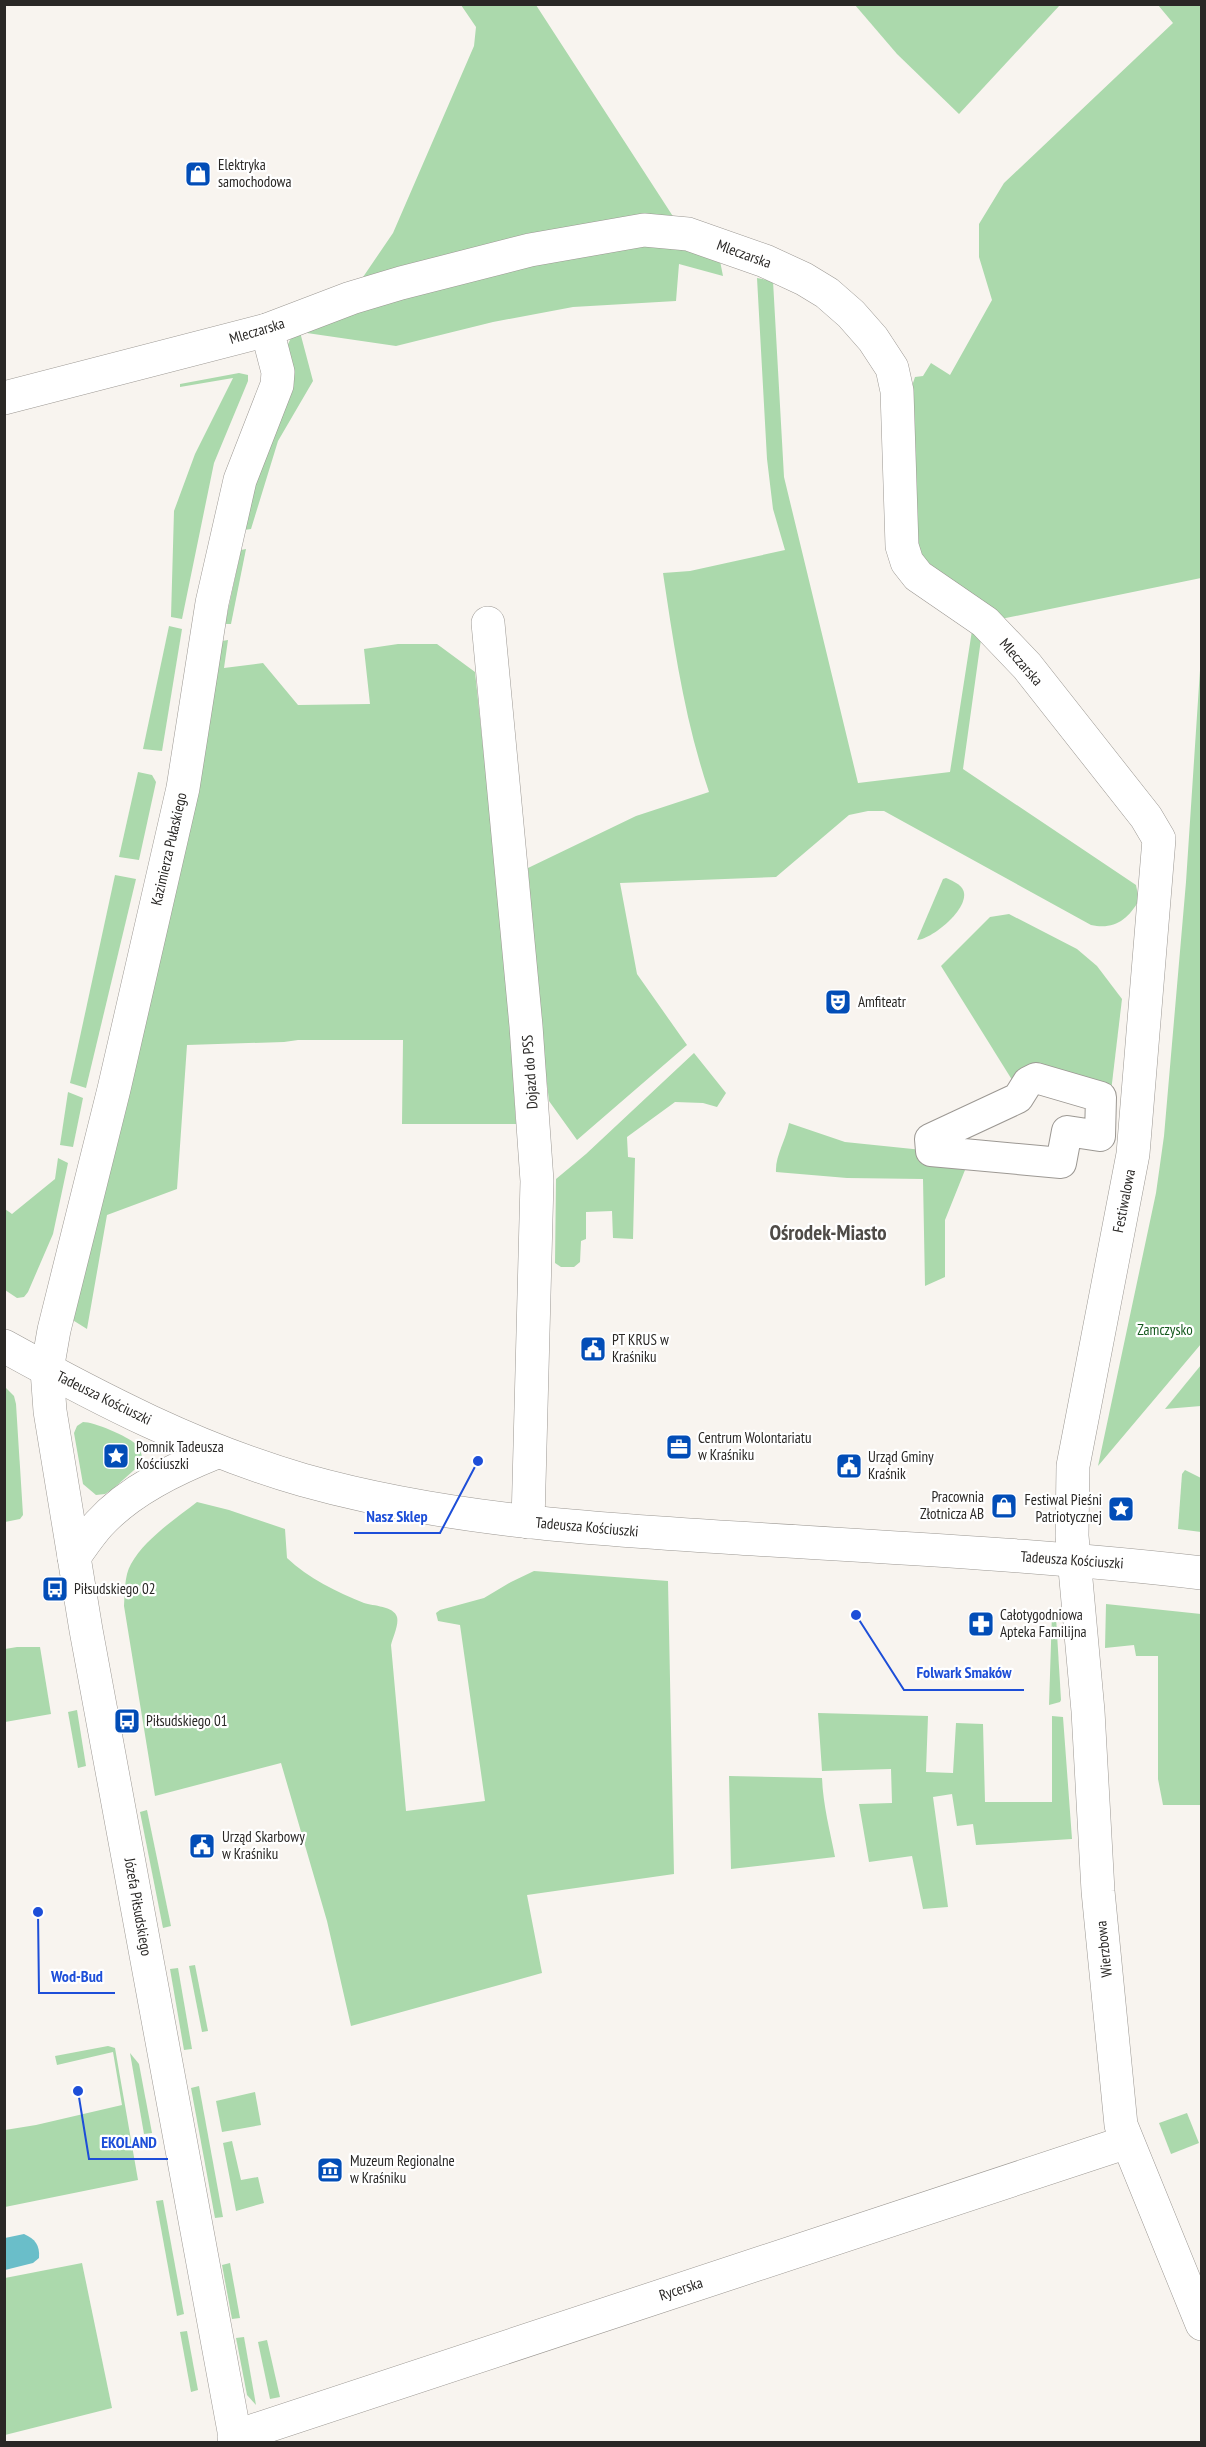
<svg xmlns="http://www.w3.org/2000/svg" width="1206" height="2447" font-family="'PT Sans Narrow',sans-serif">
  <style>
    .green { fill: #abd9ac }
    .water { fill: #6abec9 }
    .lines { fill: none; stroke-linecap: round; stroke-linejoin: round }
    .pedestrian-casing { stroke: #9c9893; stroke-width: 32 }
    .minor-casing { stroke: #9c9893; stroke-width: 34 }
    .tertiary-casing { stroke: #9c9893; stroke-width: 34 }
    .pedestrian { stroke: #fff; stroke-width: 30 }
    .minor { stroke: #fff; stroke-width: 33 }
    .tertiary { stroke: #fff; stroke-width: 33 }
    .labels { text-anchor: middle; stroke-width: 4.5; stroke-linejoin: round; paint-order: stroke }
    .poi-label { font-size: 15px; fill: #2a2826; stroke: #fff; text-anchor: start }
    .street-label { font-size: 15px; fill: #2a2826; stroke: #fff }
    .park-label { font-size: 15px; fill: #15591e; stroke: #fff }
    .district-label { font-size: 21px; font-weight: bold; fill: #4f4b47; stroke: #fff }
    .leader { fill: none; stroke: #1d4ed8; stroke-width: 2 }
    .callout-dot { fill: #1d4ed8; stroke: #fff; stroke-width: 2 }
    .callout-label { font-size: 16px; text-anchor: middle; font-weight: bold; fill: #1d4ed8; stroke: #fff; stroke-width: 4.5; stroke-linejoin: round; paint-order: stroke }
  </style>
  <rect width="100%" height="100%" fill="#f8f4ef"/>
  <!-- green -->
  <g class="green">
    <path d="M461,5h75l140,216 -315,59 32,-47 81,-187 2,-19z"/>
    <path d="M855,5h205l-101,109 -62,-60z"/>
    <path d="M1158,5h43v573l-205,42 -58,-40 -23,-30 -12,-137 12,-36 8,-1 8,-13 19,12 42,-75 -13,-43v-33l25,-41 169,-160z"/>
    <path d="M652,245l27,3 41,13 3,15 -44,-12 -3,37 -103,6 -80,15 -97,24 -96,-14 13,49 -35,60 -27,88 -7,1 42,-182 8,-16 189,-62z"/>
    <path d="M757,278l16,3 11,196 74,306 92,-11 23,-148 9,8 -19,137 173,116 3,15c-11,20 -25,30 -48,25l-207,-114h-16l-19,4 -73,62 -156,6 17,91 50,71 -110,95 -28,-39 -9,-78 -12,-155 108,-52 73,-24c-24,-71 -35,-145 -46,-219l27,-2 95,-21 -12,-41 -6,-50z"/>
    <path d="M239,373l9,2v6l-34,82 -32,156 -11,-2 3,-106 21,-57 38,-76 -53,9v-3z"/>
    <path d="M246,549l-15,75h-6l16,-74z"/>
    <path d="M169,626l13,3 -20,122 -19,-2z"/>
    <path d="M228,640l-4,28 39,-5 35,42 72,-1 -6,-55 34,-5h39l38,28 33,307 8,145h-114l1,-84h-105l-14,2 -97,3 -10,144 -70,26 -20,114 -16,-10 151,-678z"/>
    <path d="M1201,655v689l-103,122 58,-273 8,-57 22,-254z"/>
    <path d="M138,772l14,3 4,7 -17,78 -20,-3z"/>
    <path d="M115,875l21,4 -50,209 -16,-5z"/>
    <path d="M946,878c5,2 12,5 16,10 12,17 -29,51 -45,52l26,-61z"/>
    <path d="M1009,914l68,35 20,17 25,33 -12,101 -96,-17 -73,-117 49,-49z"/>
    <path d="M694,1053l32,40 -9,14 -14,-4 -28,-1 -48,35 1,20 7,1 -2,81 -20,-1 -1,-27 -26,1v27l-5,2 -1,21 -6,5h-13l-6,-4 1,-84 30,-25z"/>
    <path d="M68,1092l15,6 -10,49 -13,-2z"/>
    <path d="M789,1123l56,19 126,13 -26,65v57l-20,9 -2,-107 -76,-1 -71,-6c-1,-16 10,-32 13,-49z"/>
    <path d="M58,1158l10,5 -15,71 -25,58 -4,5 -7,1 -12,-8v-81l7,5 43,-35z"/>
    <path d="M1201,1365v41l-36,3z"/>
    <path d="M5,1387l9,9 2,8 7,111 -3,4 -15,3z"/>
    <path d="M83,1422c11,0 44,14 53,22 5,5 6,12 7,18l-29,26 -9,6 -9,1 -13,-11 -9,-51 3,-7z"/>
    <path d="M1185,1470l16,8v54l-23,-3 4,-55z"/>
    <path d="M197,1502l32,8 56,19 2,29c21,20 50,34 77,45 9,3 30,3 33,14 2,8 -4,20 -6,28l15,166 79,-10 -25,-176 -22,-4 -2,-8 4,-3 44,-12 27,-16 23,-11 134,10 6,293 -147,21 15,78 -191,53 -24,-105 -46,-158 -126,33 -31,-190c1,-13 0,-30 7,-42 14,-25 44,-45 66,-62z"/>
    <path d="M1106,1604l95,10v191h-38l-5,-26v-123h-22l-2,-11 -29,3z"/>
    <path d="M1052,1613l4,4 5,83 -1,2 -11,3z"/>
    <path d="M17,1647h23l11,67 -46,8v-73z"/>
    <path d="M77,1710l9,56 -8,2 -10,-56z"/>
    <path d="M818,1713l110,3 -2,56 27,1 3,-50 27,1 2,78h67v-86l11,1 9,122 -96,6 -3,-21 -16,2 -5,-32 -19,3 15,110 -25,2 -11,-53 -43,6 -10,-58 33,-1 -1,-34 -69,2z"/>
    <path d="M729,1776l93,2c1,27 8,53 13,79l-104,12z"/>
    <path d="M147,1810l24,116 -8,2 -23,-116z"/>
    <path d="M195,1965l13,66 -6,1 -13,-66z"/>
    <path d="M178,1968l14,81 -8,1 -14,-81z"/>
    <path d="M108,2046l7,2 23,132 -133,27v-77l31,-5 86,-20 -9,-53 -56,13 -2,-9z"/>
    <path d="M130,2053l9,11 13,69 -8,1z"/>
    <path d="M199,2086l24,131 -8,1 -24,-130z"/>
    <path d="M255,2092l6,33 -39,7 -6,-31z"/>
    <path d="M1187,2113l12,30 -28,11 -12,-31z"/>
    <path d="M232,2141l9,39 17,-3 6,26 -28,8 -13,-68z"/>
    <path d="M163,2200l21,114 -7,2 -21,-115z"/>
    <path d="M82,2263l30,145 -107,27v-157z"/>
    <path d="M230,2263l10,55 -8,1 -10,-54z"/>
    <path d="M187,2331l11,59 -7,2 -11,-60z"/>
    <path d="M244,2337l12,68 -9,-10 -11,-57z"/>
    <path d="M267,2340l13,57 -10,2 -12,-57z"/>
  </g>
  <!-- water -->
  <path class="water" d="M24,2234c11,5 16,11 15,24l-6,5 -28,7v-32z"/>
  <g class="lines">
    <defs>
      <path id="pedestrian" d="M1036,1078l65,19 -1,39 -33,-5 -6,32 -130,-12 -1,-12 88,-41 10,-16z"/>
      <g id="minor">
        <path d="M4,398l263,-68 84,-32 50,-15 129,-33 114,-20 44,4 77,27 39,18 23,14 24,21 22,25 19,29 5,23 5,155 5,16 11,14 67,46 42,44 119,151 13,22 -26,315 -60,312 -1,70 16,175 10,180 23,234 81,199"/>
        <path d="M488,623l38,403 11,155 -9,341"/>
        <path d="M47,1370l7,-40 60,-241 69,-301 29,-185 28,-123 37,-95 1,-13 -11,-42"/>
        <path d="M74,1557c8,-11 16,-23 25,-33 31,-34 76,-55 118,-72"/>
        <path d="M234,2437l893,-295"/>
      </g>
      <g id="tertiary">
        <path d="M4,1346c96,53 194,104 299,134 142,40 289,49 435,58 155,10 310,17 464,35"/>
        <path d="M47,1370l3,41 36,219 150,812"/>
      </g>
    </defs>
    <!-- pedestrian casing -->
    <use href="#pedestrian" class="pedestrian-casing"/>
    <!-- minor casing -->
    <use href="#minor" class="minor-casing"/>
    <!-- tertiary casing -->
    <use href="#tertiary" class="tertiary-casing"/>
    <!-- pedestrian -->
    <use href="#pedestrian" class="pedestrian"/>
    <!-- minor -->
    <use href="#minor" class="minor"/>
    <!-- tertiary -->
    <use href="#tertiary" class="tertiary"/>
  </g>
  <!-- icons -->
  <defs>
    <symbol id="shop-square" viewBox="-11 -11 22 22"><rect x="-9" y="-9" width="18" height="18" rx="4" fill="#024db7" stroke="#fff"/><path d="M-5-2.5h2.3a2.7 3.5 0 0 1 5.4 0H5L5.5 6h-11ZM-1.5-2.5h3a1.5 2.3 0 0 0-3 0Z" fill="#fff"/></symbol>
    <symbol id="theatre-square" viewBox="-11 -11 22 22"><rect x="-9" y="-9" width="18" height="18" rx="4" fill="#024db7" stroke="#fff"/><path d="M-5-5.5Q0-4 5-5.5V0Q5 5 0 6Q-5 5-5 0ZM-3.3-2.5H-1v1.5H-3.3ZM1-2.5H3.3v1.5H1ZM-2.8 1Q0 5.5 2.8 1Z" fill="#fff"/></symbol>
    <symbol id="civic-square" viewBox="-11 -11 22 22"><rect x="-9" y="-9" width="18" height="18" rx="4" fill="#024db7" stroke="#fff"/><path d="M-.6-6.5H3V-4.5H.6V-3L4-1V1h2V6H-6V1h2V-1L-.6-3ZM-1.2 2.5V6h2.4V2.5Z" fill="#fff"/></symbol>
    <symbol id="office-square" viewBox="-11 -11 22 22"><rect x="-9" y="-9" width="18" height="18" rx="4" fill="#024db7" stroke="#fff"/><path d="M-6-3h4V-5.5h4V-3h4V5H-6ZM-1-4.5V-3h2v-1.5ZM-6 0V1H6V0Z" fill="#fff"/></symbol>
    <symbol id="sight-square" viewBox="-11 -11 22 22"><rect x="-9" y="-9" width="18" height="18" rx="4" fill="#024db7" stroke="#fff"/><path d="M0-6L1.8-2.2L6-1.7L2.9 1.2L3.7 5.4L0 3.3L-3.7 5.4L-2.9 1.2L-6-1.7L-1.8-2.2Z" fill="#fff"/></symbol>
    <symbol id="bus-square" viewBox="-11 -11 22 22"><rect x="-9" y="-9" width="18" height="18" rx="4" fill="#024db7" stroke="#fff"/><path d="M-5-6H5V4H4V6H2V4H-2V6H-4V4H-5ZM-3.5-4V0h7V-4ZM-3.5 1.2v1.5H-2V1.2ZM2 1.2v1.5H3.5V1.2Z" fill="#fff"/></symbol>
    <symbol id="pharmacy-square" viewBox="-11 -11 22 22"><rect x="-9" y="-9" width="18" height="18" rx="4" fill="#024db7" stroke="#fff"/><path d="M-2-6h4v4h4v4h-4v4h-4v-4h-4v-4h4Z" fill="#fff"/></symbol>
    <symbol id="museum-square" viewBox="-11 -11 22 22"><rect x="-9" y="-9" width="18" height="18" rx="4" fill="#024db7" stroke="#fff"/><path d="M0-6L6-3V-2H-6V-3ZM-5-1h2V3h-2ZM-1-1h2V3h-2ZM3-1h2V3H3ZM-6 4H6V6H-6Z" fill="#fff"/></symbol>
  </defs>
  <g fill-rule="evenodd">
    <use href="#shop-square" x="183" y="159" width="30" height="30"/>
    <use href="#theatre-square" x="823" y="987" width="30" height="30"/>
    <use href="#civic-square" x="578" y="1334" width="30" height="30"/>
    <use href="#office-square" x="664" y="1432" width="30" height="30"/>
    <use href="#sight-square" x="101" y="1441" width="30" height="30"/>
    <use href="#civic-square" x="834" y="1451" width="30" height="30"/>
    <use href="#shop-square" x="989" y="1491" width="30" height="30"/>
    <use href="#sight-square" x="1106" y="1494" width="30" height="30"/>
    <use href="#bus-square" x="40" y="1574" width="30" height="30"/>
    <use href="#pharmacy-square" x="966" y="1609" width="30" height="30"/>
    <use href="#bus-square" x="112" y="1706" width="30" height="30"/>
    <use href="#civic-square" x="187" y="1831" width="30" height="30"/>
    <use href="#museum-square" x="315" y="2155" width="30" height="30"/>
  </g>
  <g class="labels">
    <!-- poi labels -->
    <g class="poi-label">
      <text x="218" y="170">Elektryka<tspan x="218" dy="17">samochodowa</tspan></text>
      <text x="858" y="1007">Amfiteatr</text>
      <text x="612" y="1345">PT KRUS w<tspan x="612" dy="17">Kraśniku</tspan></text>
      <text x="698" y="1443">Centrum Wolontariatu<tspan x="698" dy="17">w Kraśniku</tspan></text>
      <text x="136" y="1452">Pomnik Tadeusza<tspan x="136" dy="17">Kościuszki</tspan></text>
      <text x="868" y="1462">Urząd Gminy<tspan x="868" dy="17">Kraśnik</tspan></text>
      <text x="984" y="1502" text-anchor="end">Pracownia<tspan x="984" dy="17">Złotnicza AB</tspan></text>
      <text x="1102" y="1505" text-anchor="end">Festiwal Pieśni<tspan x="1102" dy="17">Patriotycznej</tspan></text>
      <text x="74" y="1594">Piłsudskiego 02</text>
      <text x="1000" y="1620">Całotygodniowa<tspan x="1000" dy="17">Apteka Familijna</tspan></text>
      <text x="146" y="1726">Piłsudskiego 01</text>
      <text x="222" y="1842">Urząd Skarbowy<tspan x="222" dy="17">w Kraśniku</tspan></text>
      <text x="350" y="2166">Muzeum Regionalne<tspan x="350" dy="17">w Kraśniku</tspan></text>
    </g>
    <!-- street labels -->
    <g class="street-label">
      <text transform="translate(744 254) rotate(20)" y="5">Mleczarska</text>
      <text transform="translate(257 331) rotate(-17)" y="5">Mleczarska</text>
      <text transform="translate(1021 662) rotate(49)" y="5">Mleczarska</text>
      <text transform="translate(169 849) rotate(-77)" y="5">Kazimierza Pułaskiego</text>
      <text transform="translate(530 1072) rotate(-94)" y="5">Dojazd do PSS</text>
      <text transform="translate(1124 1201) rotate(-79)" y="5">Festiwalowa</text>
      <text transform="translate(104 1398) rotate(26)" y="5">Tadeusza Kościuszki</text>
      <text transform="translate(587 1527) rotate(5)" y="5">Tadeusza Kościuszki</text>
      <text transform="translate(1072 1560) rotate(4)" y="5">Tadeusza Kościuszki</text>
      <text transform="translate(138 1907) rotate(80)" y="5">Józefa Piłsudskiego</text>
      <text transform="translate(1104 1949) rotate(-96)" y="5">Wierzbowa</text>
      <text transform="translate(681 2289) rotate(-18)" y="5">Rycerska</text>
    </g>
    <!-- park labels -->
    <g class="park-label">
      <text x="1165" y="1335">Zamczysko</text>
    </g>
    <!-- district labels -->
    <g class="district-label">
      <text x="828" y="1240">Ośrodek-Miasto</text>
    </g>
  </g>
  <!-- callouts -->
  <path class="leader" d="M478 1461L440 1533H354M856 1615L904 1690H1024M38 1912L39 1993H115M78 2091L89 2159H168"/>
  <g class="callout-dot">
    <circle cx="478" cy="1461" r="6"/>
    <circle cx="856" cy="1615" r="6"/>
    <circle cx="38" cy="1912" r="6"/>
    <circle cx="78" cy="2091" r="6"/>
  </g>
  <g class="callout-label">
    <text x="397" y="1522">Nasz Sklep</text>
    <text x="964" y="1678">Folwark Smaków</text>
    <text x="77" y="1982">Wod-Bud</text>
    <text x="129" y="2148">EKOLAND</text>
  </g>
  <!-- border -->
  <rect width="1206" height="2447" fill="none" stroke="#2a2826" stroke-width="12"/>
</svg>
